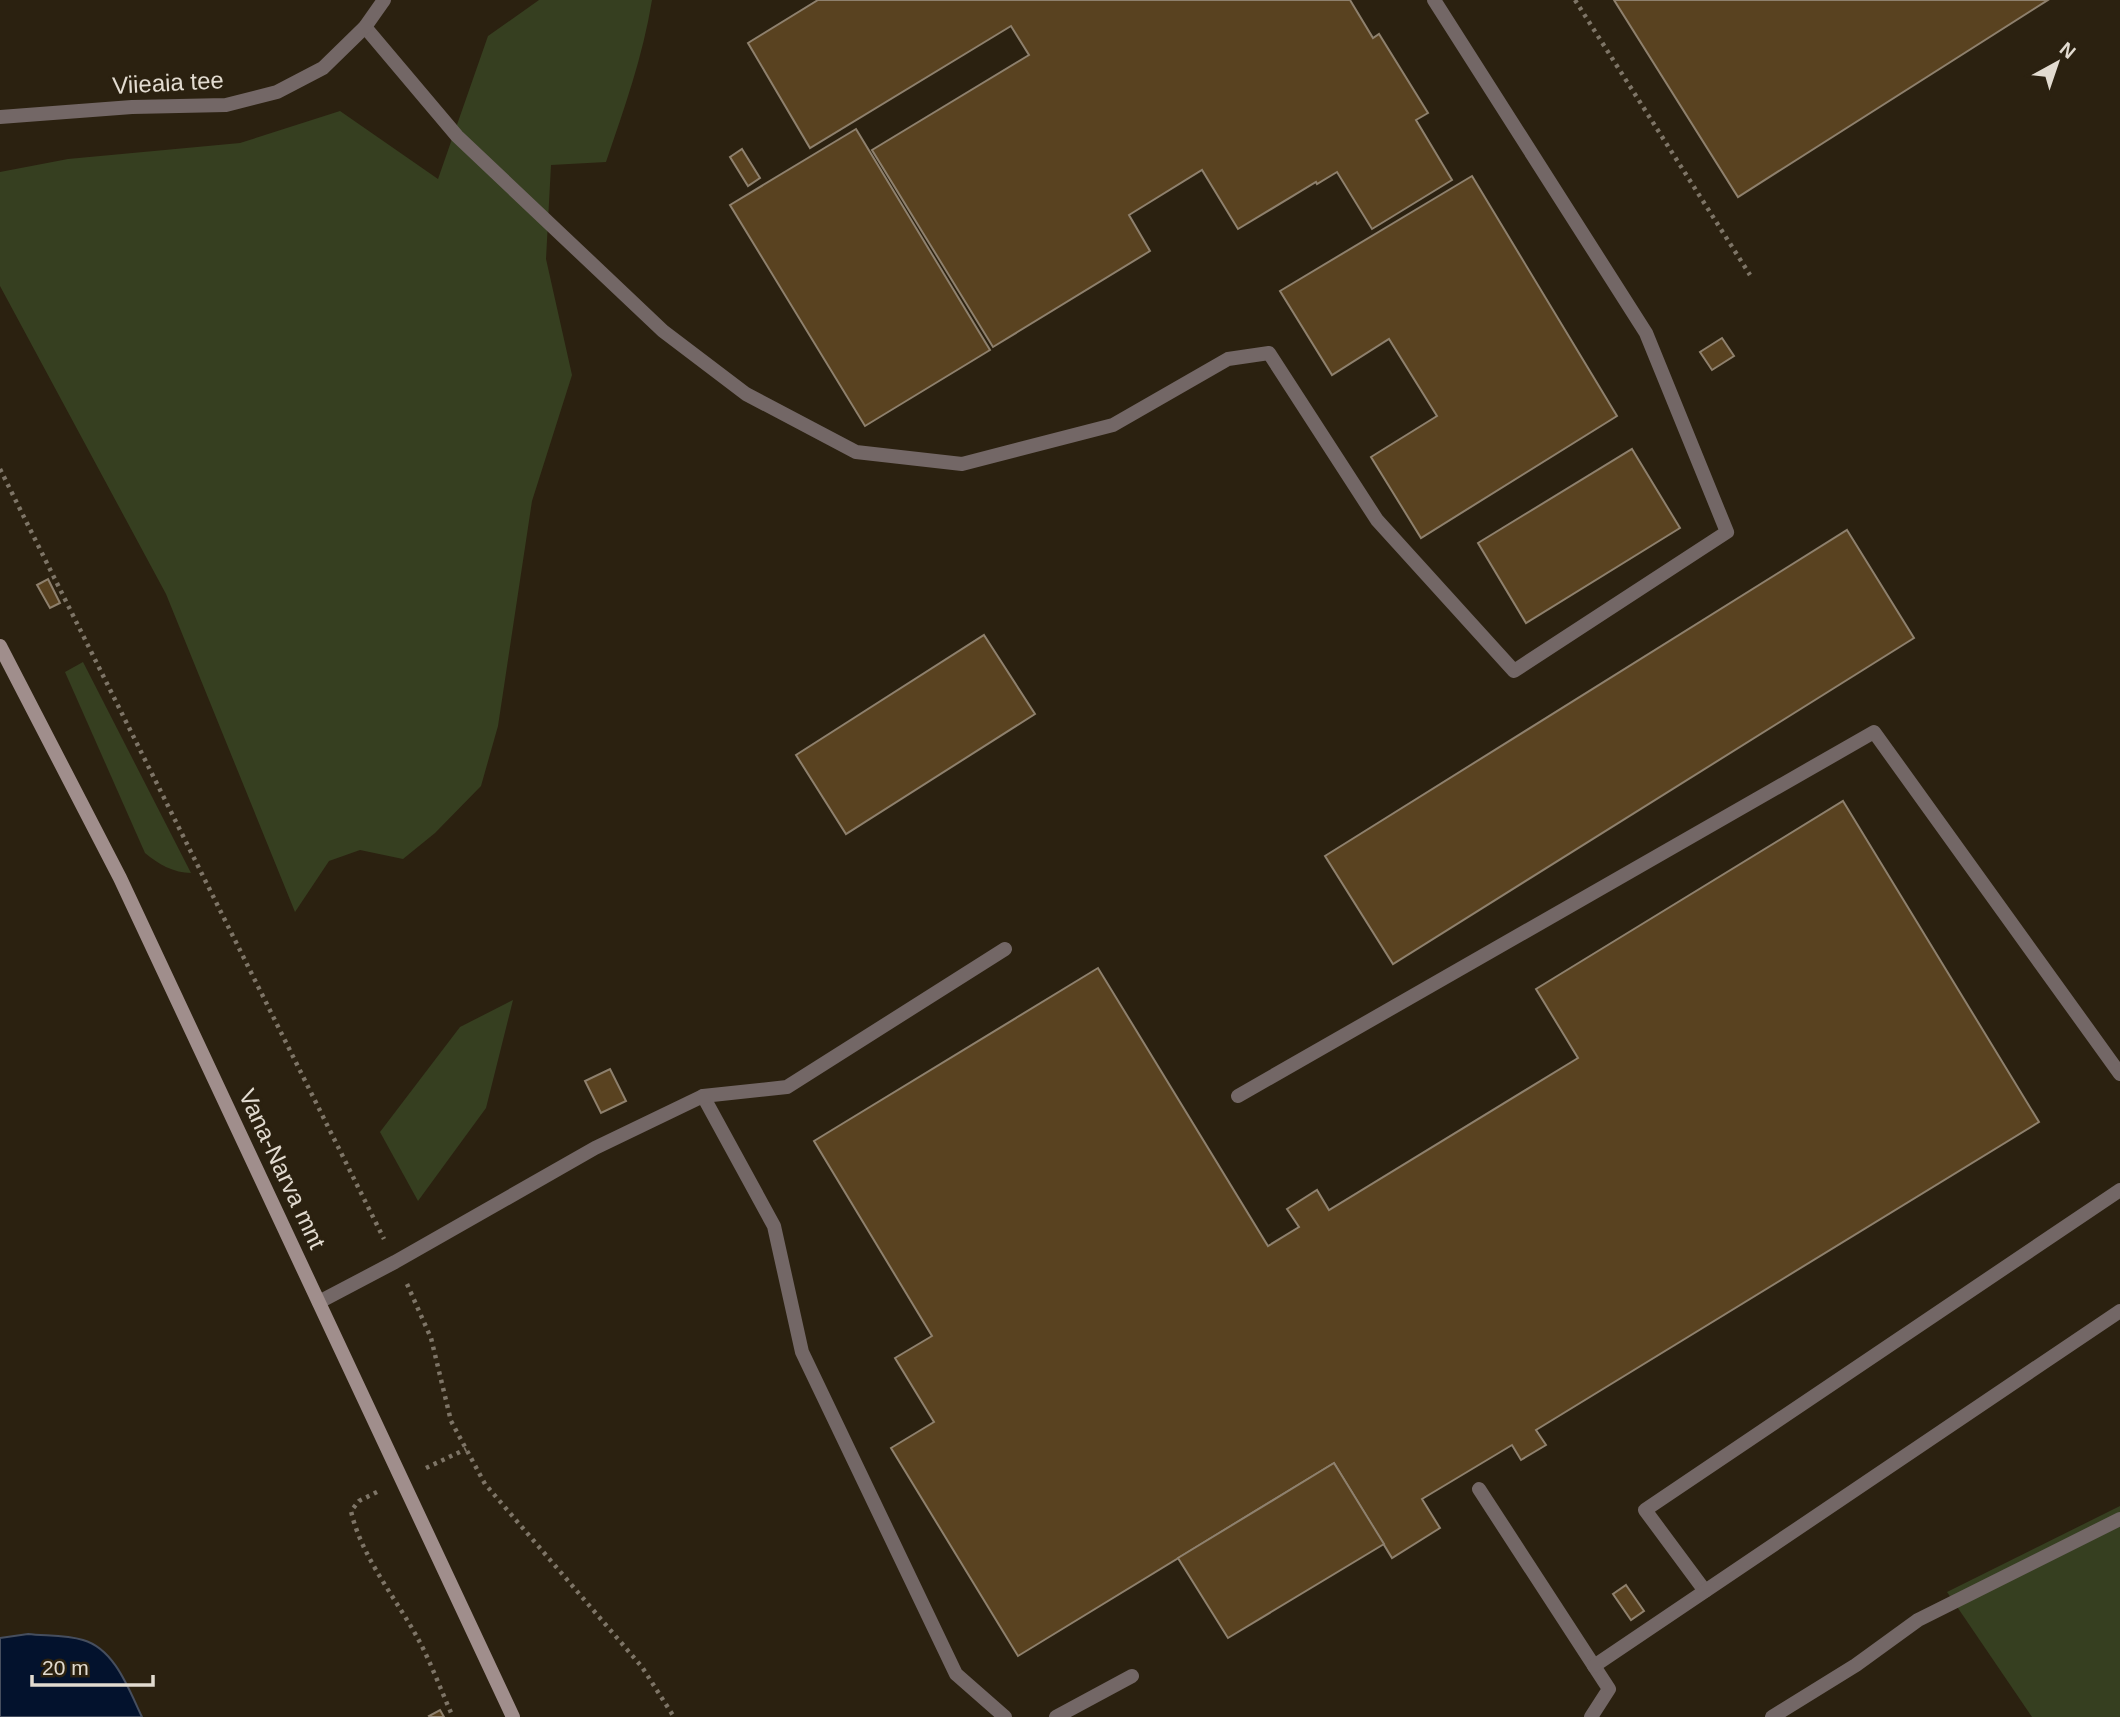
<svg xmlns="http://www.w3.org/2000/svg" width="2120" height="1717" font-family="Helvetica,sans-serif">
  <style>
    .green { fill: #363f20 }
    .water { fill: #03122d; stroke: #464e5e; stroke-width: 2 }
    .building { fill: #594220; stroke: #8e806d; stroke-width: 2 }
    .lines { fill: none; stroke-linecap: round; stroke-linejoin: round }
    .path { stroke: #7e7567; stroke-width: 4.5; stroke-dasharray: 3.5 5; stroke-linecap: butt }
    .lane { stroke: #736766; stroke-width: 14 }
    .street { stroke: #736766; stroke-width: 14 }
    .secondary { stroke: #a08e8c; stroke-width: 14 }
    .labels { text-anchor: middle; stroke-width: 6; stroke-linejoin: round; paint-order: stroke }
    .street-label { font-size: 24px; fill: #e2dbd0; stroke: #2b2110 }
  </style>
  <rect width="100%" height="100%" fill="#2b2110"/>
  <!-- green -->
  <g class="green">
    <path d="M539,0h113c-9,56 -28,109 -46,162l-55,3 -5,94 26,116 -40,126 -34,225 -17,60 -46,47 -32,26 -43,-9 -31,11 -34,51 -129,-318 -166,-308v-114l68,-13 172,-16 100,-32 98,68 50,-143z"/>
    <path d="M83,662l108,211c-17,0 -33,-9 -46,-20l-80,-181z"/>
    <path d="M513,1000l-27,108 -68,93 -38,-69 80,-105z"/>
    <path d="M2120,1506v211h-88l-85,-125z"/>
  </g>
  <!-- water -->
  <path class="water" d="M28,1634c17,2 38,1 55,6 32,9 46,50 59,77h-142v-79z"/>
  <!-- building -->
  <g class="building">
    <path d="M818,0h532l23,38 6,-4 49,79 -12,7 36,60 -80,49 -35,-57 -20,12 -1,-2 -78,47 -36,-59 -73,45 21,36 -157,96 -121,-197 157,-95 -18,-29 -201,122 -62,-105z"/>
    <path d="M1614,0h434l-310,197z"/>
    <path d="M856,129l134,221 -125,76 -135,-221z"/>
    <path d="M742,149l18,29 -12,8 -18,-29z"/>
    <path d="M1472,176l145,240 -196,122 -50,-81 66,-41 -48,-77 -57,36 -52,-84z"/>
    <path d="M1722,338l12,18 -22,14 -12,-18z"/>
    <path d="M1632,449l48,79 -154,95 -48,-80z"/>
    <path d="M1847,530l67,108 -521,326 -68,-108z"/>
    <path d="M48,579l12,24 -10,5 -13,-23z"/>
    <path d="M984,635l51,79 -189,120 -50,-79z"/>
    <path d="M1843,801l196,321 -503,308 10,15 -25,15 -9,-15 -90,54 18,29 -48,30 -58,-95 -316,193 -127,-208 43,-26 -39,-64 37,-22 -118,-195 284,-173 170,278 31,-19 -12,-18 30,-19 12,20 249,-152 -42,-69z"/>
    <path d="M610,1069l16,32 -25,12 -16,-32z"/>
    <path d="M1334,1463l50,81 -156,94 -50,-80z"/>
    <path d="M1626,1585l18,26 -13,9 -18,-26z"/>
    <path d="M440,1710l4,7h-14l-1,-1z"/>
  </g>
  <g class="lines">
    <!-- path -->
    <g class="path">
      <path d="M1575,0l175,275"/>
      <path d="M0,469l384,770"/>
      <path d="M407,1284l24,54 20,83 34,63 157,183 32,50"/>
      <path d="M426,1468l40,-19"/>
      <path d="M377,1492l-18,9 -8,10c10,45 44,86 66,126 14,25 24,54 36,80"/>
    </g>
    <!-- lane -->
    <g class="lane">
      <path d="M365,27l92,109 206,195 83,63 110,58 106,12 151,-39 115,-66 41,-6 108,167 137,151 213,-139 -81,-199 -212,-333"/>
      <path d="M703,1096l71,130 28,126 154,322 49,43"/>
      <path d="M1238,1096l636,-364 246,342"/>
      <path d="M319,1302l76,-40 200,-114 108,-52 84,-9 218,-138"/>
      <path d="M1479,1489l130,200 -18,28"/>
      <path d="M1705,1591l-60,-81 475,-320"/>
      <path d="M1594,1666l526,-355"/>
      <path d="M1056,1717l76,-41"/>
      <path d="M1772,1717l84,-52 62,-45 202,-101"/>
    </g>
    <!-- street -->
    <path class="street" d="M0,117l132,-10 94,-2 51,-13 46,-24 42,-41 19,-27"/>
    <!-- secondary -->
    <path class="secondary" d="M0,646l120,232 393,839"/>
  </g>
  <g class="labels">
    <!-- street labels -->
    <g class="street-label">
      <text transform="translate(168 83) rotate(-3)" y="8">Viieaia tee</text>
      <text transform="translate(282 1169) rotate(65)" y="8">Vana-Narva mnt</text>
    </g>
  </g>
  <!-- north arrow -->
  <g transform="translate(2057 63) rotate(40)" stroke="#2b2110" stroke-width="5" paint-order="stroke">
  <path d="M0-5L12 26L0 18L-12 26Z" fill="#e2dbd0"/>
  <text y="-10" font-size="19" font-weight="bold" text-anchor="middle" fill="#e2dbd0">N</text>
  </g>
  <!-- scale -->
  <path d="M32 1675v10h121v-10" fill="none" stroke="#e2dbd0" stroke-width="3.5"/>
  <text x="42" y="1675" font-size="21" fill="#e2dbd0" stroke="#2b2110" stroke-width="5" paint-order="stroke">20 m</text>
</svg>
